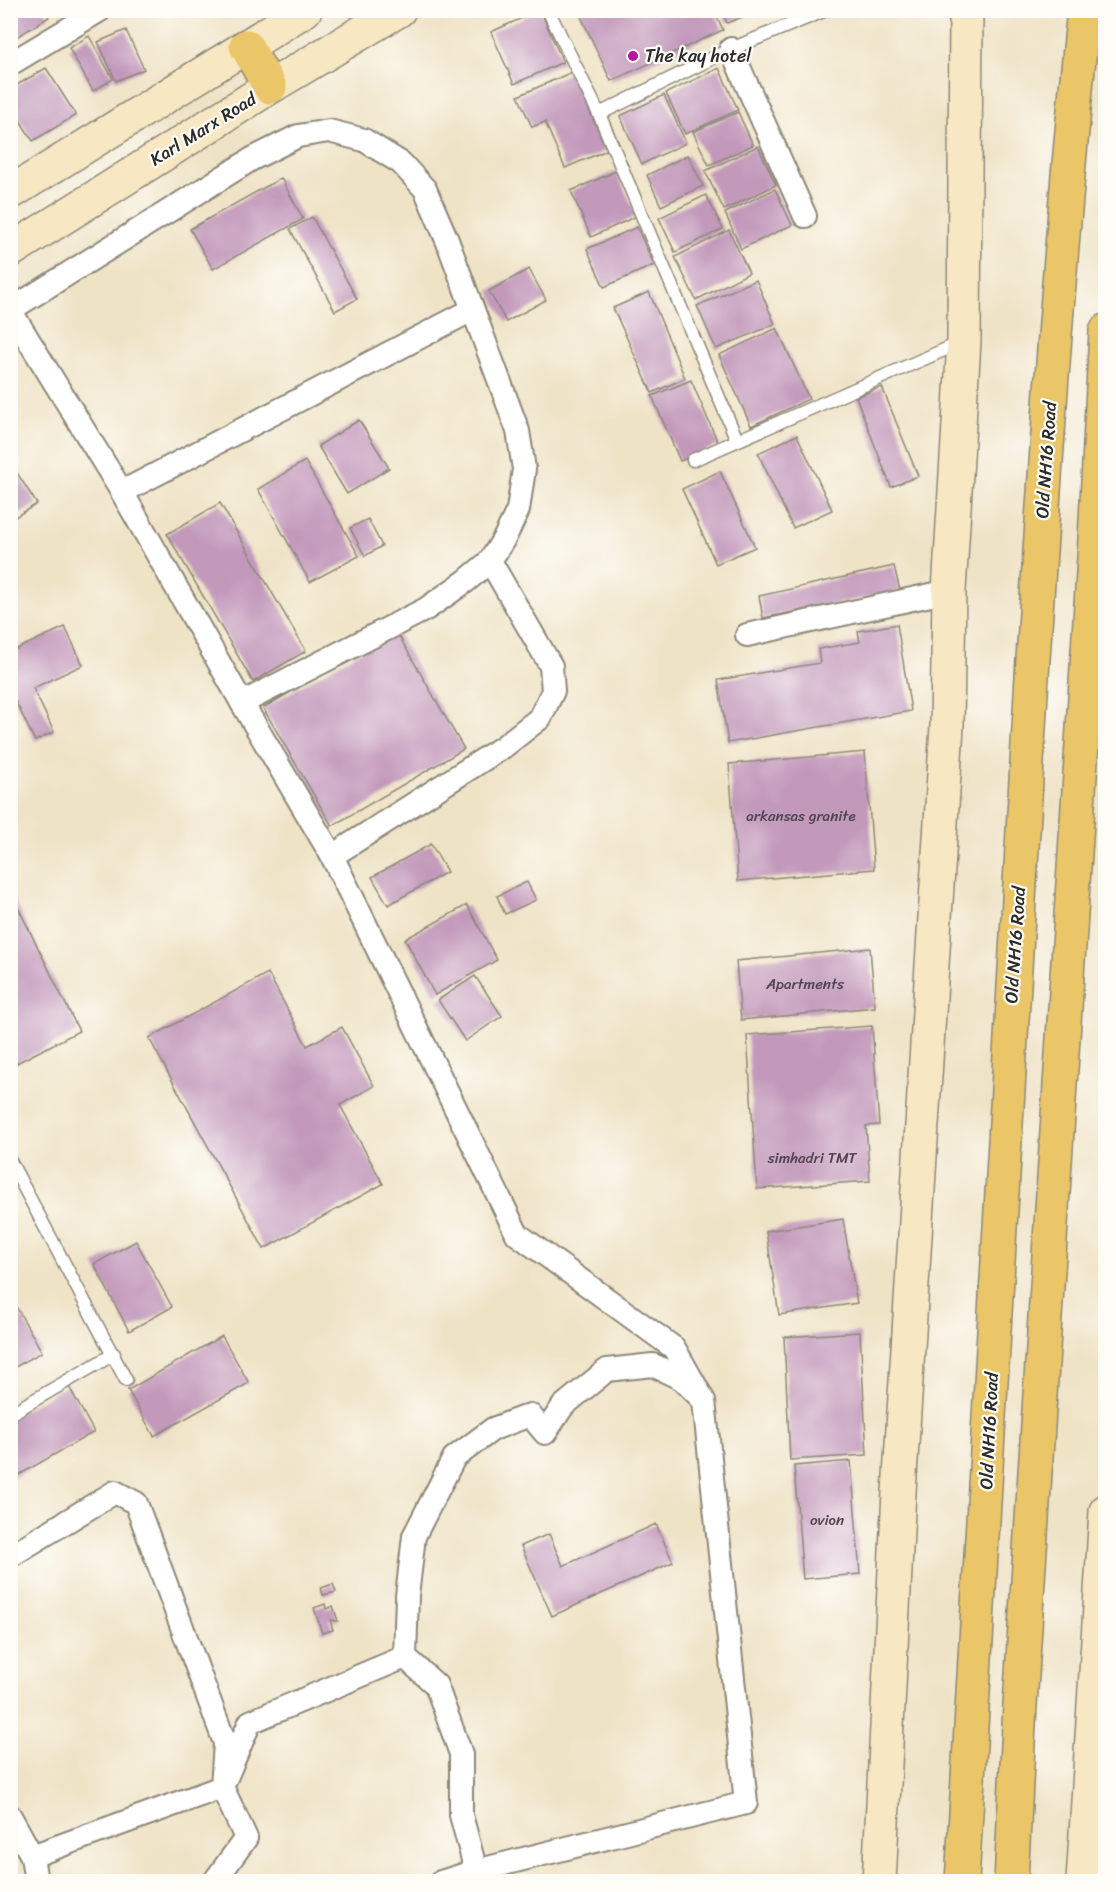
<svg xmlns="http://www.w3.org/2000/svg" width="1116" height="1892" font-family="Sriracha,sans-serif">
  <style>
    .building { fill: #c299bb }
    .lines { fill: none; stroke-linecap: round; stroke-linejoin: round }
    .lane-casing { stroke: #8d8778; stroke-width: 15 }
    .street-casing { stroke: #8d8778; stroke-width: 26 }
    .secondary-casing { stroke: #8d8778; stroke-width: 36 }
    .primary-casing { stroke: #8d8778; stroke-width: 36 }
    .lane { stroke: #fff; stroke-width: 12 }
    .street { stroke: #fff; stroke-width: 22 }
    .secondary { stroke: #f7e8c3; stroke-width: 33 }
    .primary { stroke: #eac669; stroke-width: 33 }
    .poi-dot { fill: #b5179e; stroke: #fdfcf7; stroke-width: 2 }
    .labels { text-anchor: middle; stroke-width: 4.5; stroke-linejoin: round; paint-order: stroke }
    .number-label { font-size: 15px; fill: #51464f }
    .poi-label { font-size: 18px; fill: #2b2b2b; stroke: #fdfcf7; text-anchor: start }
    .street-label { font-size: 18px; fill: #2b2b2b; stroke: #fdfcf7 }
  </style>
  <rect width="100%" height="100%" fill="#fdfcf7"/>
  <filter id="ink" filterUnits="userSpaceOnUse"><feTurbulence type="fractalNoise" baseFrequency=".0167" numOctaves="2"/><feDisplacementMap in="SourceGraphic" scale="12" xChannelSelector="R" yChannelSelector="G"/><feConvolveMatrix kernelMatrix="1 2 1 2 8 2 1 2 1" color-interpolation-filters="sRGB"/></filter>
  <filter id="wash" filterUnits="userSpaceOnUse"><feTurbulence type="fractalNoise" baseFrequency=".008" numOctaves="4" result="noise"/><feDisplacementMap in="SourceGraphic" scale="24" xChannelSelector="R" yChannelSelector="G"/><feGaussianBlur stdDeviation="1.35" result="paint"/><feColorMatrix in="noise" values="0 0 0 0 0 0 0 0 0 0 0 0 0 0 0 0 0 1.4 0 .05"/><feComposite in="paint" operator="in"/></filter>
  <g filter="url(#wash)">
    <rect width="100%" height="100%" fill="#efe3c6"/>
    <g id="blocks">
      <!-- building -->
      <g class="building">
        <path d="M10,10h35l4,7 -37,23 -2,-3z"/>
        <path d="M540,10l23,52 -49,22 -23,-52z"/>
        <path d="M578,10h136l9,20 -112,51z"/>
        <path d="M721,10h37v1l-31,12z"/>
        <path d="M126,30l18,39 -28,12 -18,-39z"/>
        <path d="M89,36l24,43 -20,12 -24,-43z"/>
        <path d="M46,68l30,47 -43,26 -23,-36v-16z"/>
        <path d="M719,68l19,42 -53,24 -19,-41z"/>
        <path d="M572,72l35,78 -42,18 -20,-46 -13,5 -14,-31z"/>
        <path d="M664,95l22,48 -44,21 -22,-48z"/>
        <path d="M738,112l15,33 -44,20 -16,-33z"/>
        <path d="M758,146l18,39 -52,25 -19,-39z"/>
        <path d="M688,155l15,31 -42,20 -14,-31z"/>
        <path d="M616,171l21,45 -46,21 -20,-46z"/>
        <path d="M281,178l22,41 -90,50 -23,-40z"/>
        <path d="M775,189l17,36 -51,24 -16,-36z"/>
        <path d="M706,195l17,34 -48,23 -16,-34z"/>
        <path d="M312,217l45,82 -22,12 -45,-82z"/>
        <path d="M637,227l17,38 -50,22 -17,-38z"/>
        <path d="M729,230l20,43 -53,27 -21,-43z"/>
        <path d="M529,269l17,31 -40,22 -17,-31z"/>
        <path d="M756,280l19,44 -59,25 -19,-43z"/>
        <path d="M649,292l36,86 -33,15 -39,-85z"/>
        <path d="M777,328l32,71 -58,27 -32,-71z"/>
        <path d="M691,380l28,65 -39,16 -28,-65z"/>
        <path d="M882,387l36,89 -27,11 -35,-90z"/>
        <path d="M359,420l30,48 -42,26 -29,-48z"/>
        <path d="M797,435l35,75 -39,18 -35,-75z"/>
        <path d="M305,461l54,95 -49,26 -52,-93z"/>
        <path d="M10,462l27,42 -27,16z"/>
        <path d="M720,471l35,76 -39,17 -34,-75z"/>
        <path d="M220,503l86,148 -53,31 -86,-148z"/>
        <path d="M368,519l14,27 -17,10 -15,-28z"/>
        <path d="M894,566l6,25 -137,27 -4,-22z"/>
        <path d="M897,624l14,87 -183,32 -10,-63 102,-17 -2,-14 42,-7 -2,-11z"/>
        <path d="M65,627l18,38 -50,23 21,44 -19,9 -25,-51v-38z"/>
        <path d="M396,631l68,118 -132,77 -69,-118z"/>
        <path d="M865,752l9,117 -136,12 -9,-117z"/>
        <path d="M431,844l16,28 -59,33 -16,-28z"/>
        <path d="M527,882l9,18 -31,14 -8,-18z"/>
        <path d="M10,891l69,140 -66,34 -3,-5z"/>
        <path d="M467,905l30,55 -62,35 -30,-56z"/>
        <path d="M870,948l5,59 -134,13 -5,-59z"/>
        <path d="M268,973l39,73 35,-19 32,59 -34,19 43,79 -119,65 -115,-211z"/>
        <path d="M475,976l27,40 -37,25 -27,-41z"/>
        <path d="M872,1026l7,99 -13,1 4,55 -113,8 -10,-154z"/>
        <path d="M843,1219l14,84 -78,12 -13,-84z"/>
        <path d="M136,1241l36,66 -43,24 -35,-67z"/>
        <path d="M10,1296l32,56 -32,18z"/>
        <path d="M860,1332l7,123 -77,5 -6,-123z"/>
        <path d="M222,1336l27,47 -95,53 -26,-46z"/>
        <path d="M68,1385l26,47 -84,48v-62z"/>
        <path d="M851,1461l9,113 -57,5 -9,-113z"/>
        <path d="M656,1524l17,38 -121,54 -31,-70 28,-12 14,32z"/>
        <path d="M333,1584l3,8 -13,3 -2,-7z"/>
        <path d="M325,1604l1,5 7,-3 5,15 -8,-1 3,10 -11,3 -8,-25z"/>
      </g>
    </g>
  </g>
  <g filter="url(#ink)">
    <use href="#blocks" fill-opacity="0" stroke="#8d8778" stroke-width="1.5"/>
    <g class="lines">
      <defs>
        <g id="lane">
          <path d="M548,10l51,104 138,326"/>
          <path d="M599,114l132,-65 95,-39"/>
          <path d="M693,460l267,-117"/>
          <path d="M10,1161l116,219"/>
          <path d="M10,1414l104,-60"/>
        </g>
        <g id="street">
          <path d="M731,49l74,167"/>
          <path d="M10,64l90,-54"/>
          <path d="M10,310l112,182 120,211 90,153 185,378 157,114 30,53 42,402 -270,68 -15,-56v-61l-25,-69 -31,-28 2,-61 7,-60 40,-78 39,-29 37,-14 15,18 18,-27 44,-36 46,-5 29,14 22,22"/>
          <path d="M10,310l242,-151 46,-23 31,-5 35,9 37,23 24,26 22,51 71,191 6,38 -6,41 -13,27 -15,24 -24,20 -40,28 -184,94"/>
          <path d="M122,492l350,-182"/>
          <path d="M747,635l202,-44"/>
          <path d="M332,856l171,-109 37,-29 13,-27 -2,-25 -61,-105"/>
          <path d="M10,1556l105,-64 21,11 89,240 -3,44 -190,69 4,26"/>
          <path d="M10,1816l22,40"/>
          <path d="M214,1882l32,-44 -24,-51 28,-65 155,-65"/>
          <path d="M441,1882l35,-11"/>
        </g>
        <g id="secondary">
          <path d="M10,193l295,-183"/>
          <path d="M10,251l260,-164 129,-77"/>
          <path d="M879,1882l20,-390 48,-766 2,-135 15,-250 2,-331"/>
          <path d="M1083,1882l23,-371"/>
        </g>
        <g id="primary">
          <path d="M246,46l24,41"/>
          <path d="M962,1882c26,-408 45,-816 71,-1223 14,-217 28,-433 51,-649"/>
          <path d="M1011,1882l9,-177 74,-1147 12,-227"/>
        </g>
      </defs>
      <!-- lane casing -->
      <use href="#lane" class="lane-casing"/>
      <!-- street casing -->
      <use href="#street" class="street-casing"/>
      <!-- secondary casing -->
      <use href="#secondary" class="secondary-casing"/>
      <!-- primary casing -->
      <use href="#primary" class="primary-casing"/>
      <!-- lane -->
      <use href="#lane" class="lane"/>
      <!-- street -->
      <use href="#street" class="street"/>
      <!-- secondary -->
      <use href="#secondary" class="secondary"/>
      <!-- primary -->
      <use href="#primary" class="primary"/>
    </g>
  </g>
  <!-- markers -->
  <circle class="poi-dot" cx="633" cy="56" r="6"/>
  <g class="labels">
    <!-- number labels -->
    <g class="number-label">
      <text x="801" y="821">arkansas granite</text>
      <text x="805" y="989">Apartments</text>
      <text x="812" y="1163">simhadri TMT</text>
      <text x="827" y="1525">ovion</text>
    </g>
    <!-- poi labels -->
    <g class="poi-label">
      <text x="645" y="62">The kay hotel</text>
    </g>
    <!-- street labels -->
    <g class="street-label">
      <text transform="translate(203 129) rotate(-32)" y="6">Karl Marx Road</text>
      <text transform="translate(1046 460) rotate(-86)" y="6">Old NH16 Road</text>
      <text transform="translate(1015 945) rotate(-86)" y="6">Old NH16 Road</text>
      <text transform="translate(989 1431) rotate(-87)" y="6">Old NH16 Road</text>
    </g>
  </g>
  <!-- margin -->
  <rect width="1116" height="1892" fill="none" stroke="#fdfcf7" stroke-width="36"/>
</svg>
